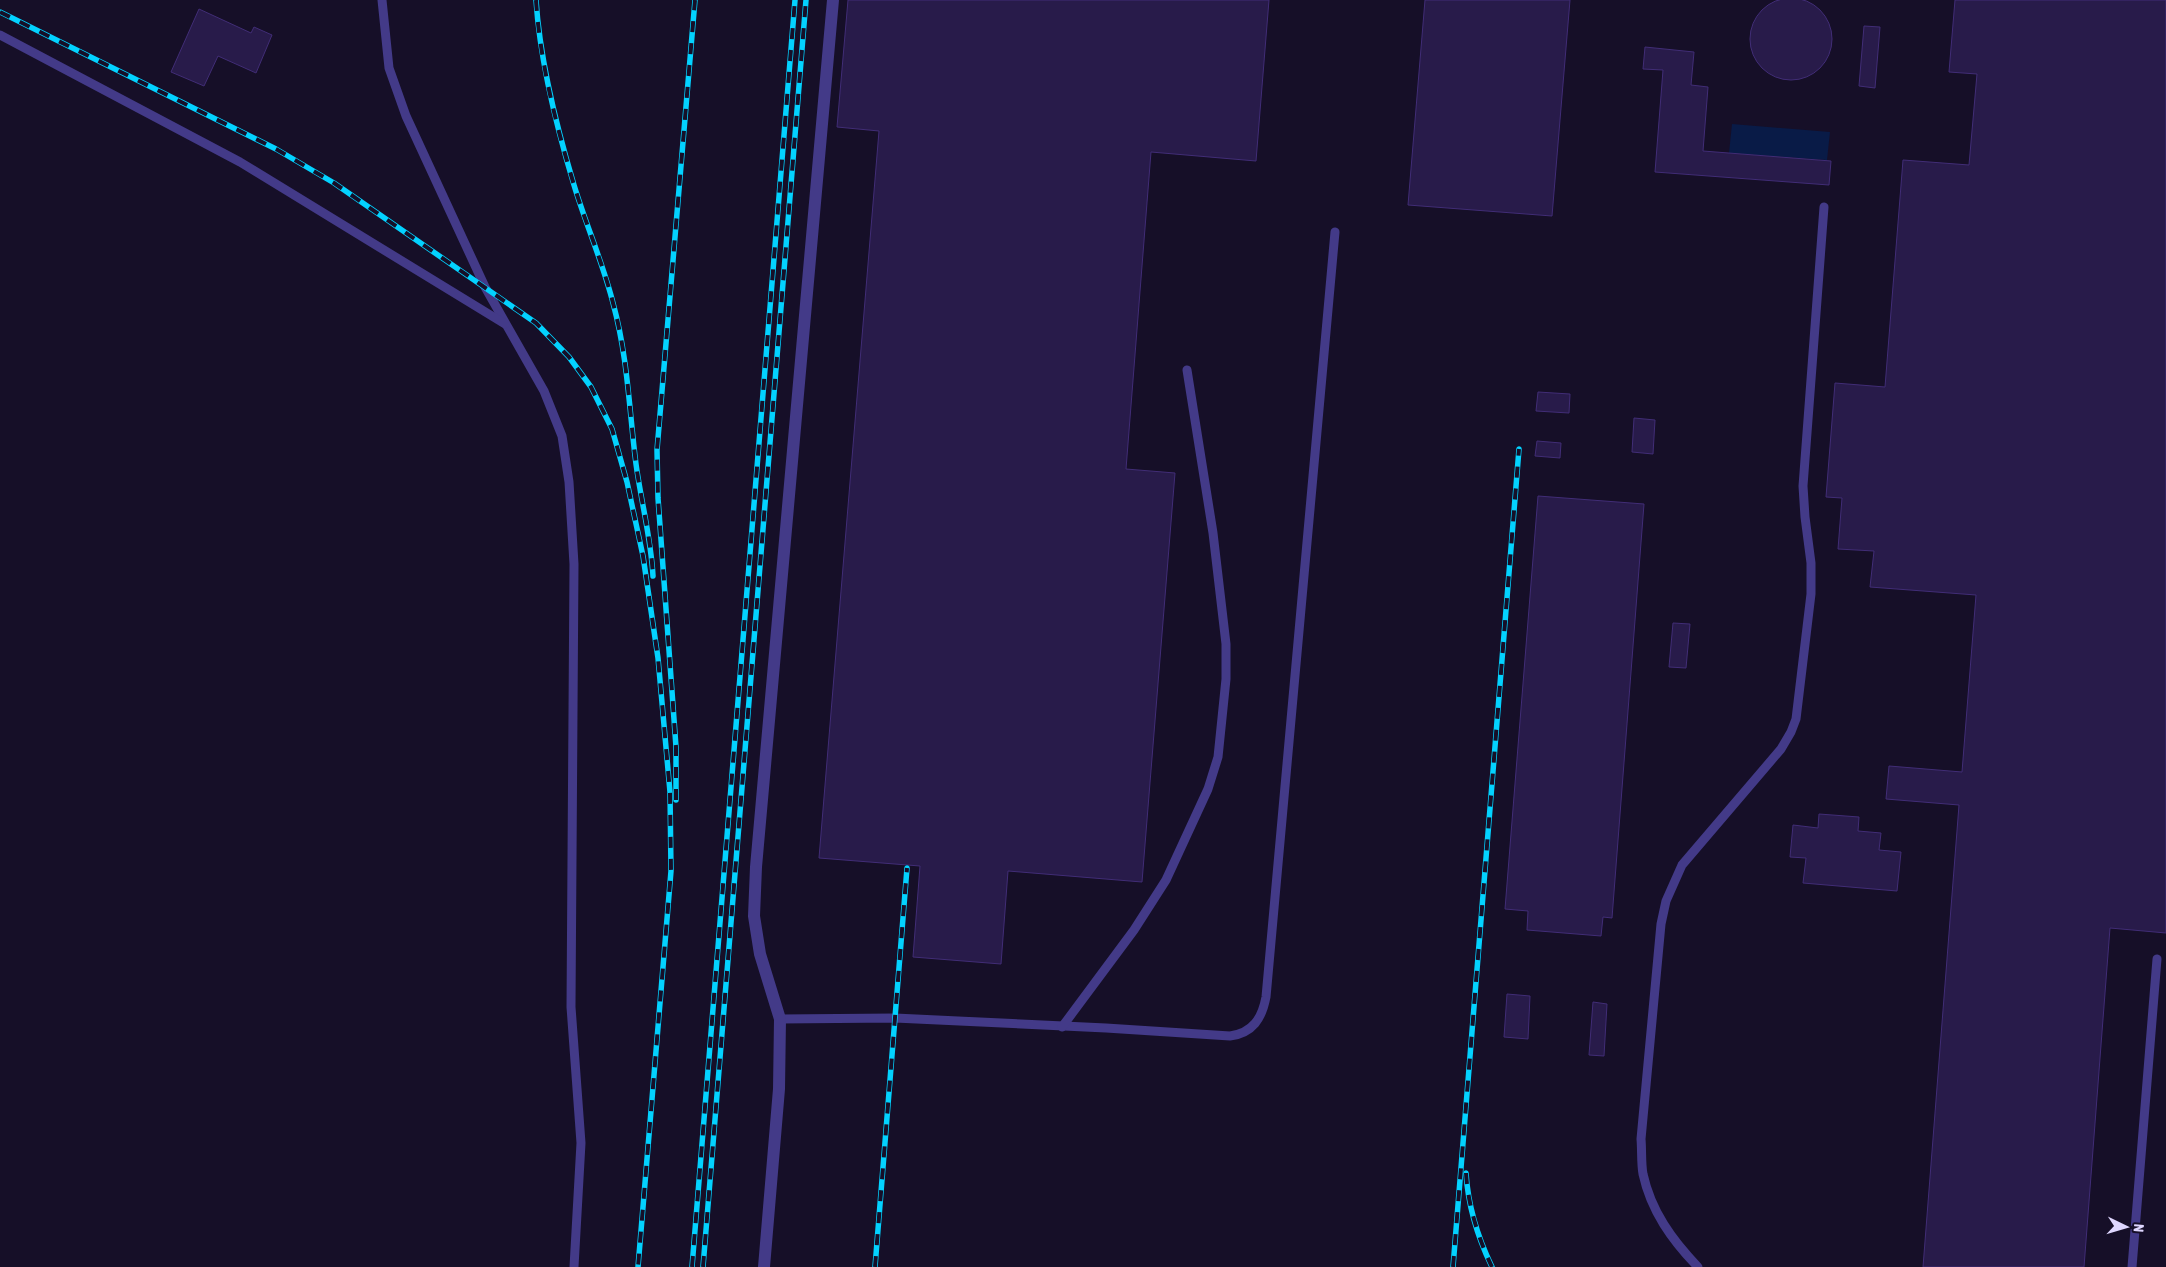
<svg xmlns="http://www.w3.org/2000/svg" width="2166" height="1267" font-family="'Asap Condensed',sans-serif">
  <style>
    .water { fill: #091b47 }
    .building { fill: #281b4a; stroke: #412d76 }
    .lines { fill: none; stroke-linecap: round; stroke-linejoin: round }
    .lane { stroke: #433a88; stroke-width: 9 }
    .street { stroke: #433a88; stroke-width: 12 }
    .rail-casing { stroke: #03d2ff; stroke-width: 5.5 }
    .rail { stroke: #160f28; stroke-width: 4; stroke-dasharray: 11; stroke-linecap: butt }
  </style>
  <rect width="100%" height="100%" fill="#160f28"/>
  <!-- water -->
  <path class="water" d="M1732,124l98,8 -3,28 -98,-7z"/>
  <!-- building -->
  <g class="building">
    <circle cx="1791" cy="39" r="41"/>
    <path d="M848,0h421l-13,161 -105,-9 -25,317 49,4 -33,409 -134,-11 -7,93 -88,-7 7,-91 -101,-8 60,-727 -42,-4z"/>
    <path d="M1425,0h145l-18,216 -144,-11z"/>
    <path d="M1955,0h211v933l-56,-5 -26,339h-161l36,-462 -73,-6 3,-33 73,6 14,-177 -106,-8 4,-36 -36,-2 4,-51 -16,-1 9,-114 50,4 18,-227 66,5 8,-91 -28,-2z"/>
    <path d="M199,9l52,24 3,-6 18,8 -16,38 -38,-17 -14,30 -33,-14z"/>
    <path d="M1864,26l16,1 -5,61 -16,-2z"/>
    <path d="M1645,47l49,5 -3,33 17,2 -5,64 128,10 -2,24 -174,-13 8,-102 -20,-1z"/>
    <path d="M1538,392l32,2 -1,19 -33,-2z"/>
    <path d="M1634,418l21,2 -2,34 -21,-2z"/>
    <path d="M1537,441l24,2 -1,15 -25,-2z"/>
    <path d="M1538,496l106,8 -32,414 -9,-1 -2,19 -74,-6 1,-19 -23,-2z"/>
    <path d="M1673,623l17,1 -4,44 -17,-1z"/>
    <path d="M1819,814l40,3 -1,14 23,2 -2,17 22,2 -4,39 -94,-8 3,-25 -16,-1 3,-32 25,3z"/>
    <path d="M1507,994l23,2 -2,43 -24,-2z"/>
    <path d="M1593,1002l14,2 -3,52 -15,-1z"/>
  </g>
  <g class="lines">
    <!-- lane -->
    <g class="lane">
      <path d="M382,0l7,68 17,48 79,171 59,104 18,45 7,46 5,82 -3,443 10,136 -7,124"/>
      <path d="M0,35l240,127 265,162"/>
      <path d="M780,1019l115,-1 211,10 124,8c23,-3 32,-18 36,-39l69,-765"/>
      <path d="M1062,1027l72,-97 32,-50 42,-91 10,-32 8,-78v-35l-13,-111 -26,-163"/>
      <path d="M1698,1267c-26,-27 -47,-56 -55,-93 -2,-11 -1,-24 -2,-35l20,-215 5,-23 16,-36 99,-116 10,-17 5,-13 15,-125v-31l-6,-46 -2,-31 21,-279"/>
      <path d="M2132,1267l25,-308"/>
    </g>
    <!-- street -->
    <path class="street" d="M764,1267l15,-178 1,-70 -20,-65 -6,-38 2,-49 77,-867"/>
    <defs>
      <g id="rail">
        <path d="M536,0c4,62 20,125 38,185 12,40 29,78 39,118 15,55 16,106 23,161 5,37 15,74 17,112"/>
        <path d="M0,12l276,137 58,34 202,140 33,34 22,30 21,42 15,53 16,74 15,102 12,134 1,79 -33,396"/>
        <path d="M676,800v-53l-18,-249 -1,-48 38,-450"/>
        <path d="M1466,1173c2,32 12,65 26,94"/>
        <path d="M692,1267l103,-1267"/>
        <path d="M703,1267l103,-1267"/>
        <path d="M875,1267l32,-399"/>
        <path d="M1453,1267l66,-818"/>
      </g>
    </defs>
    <!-- rail casing -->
    <use href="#rail" class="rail-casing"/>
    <!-- rail -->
    <use href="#rail" class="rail"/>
  </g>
  <!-- north arrow -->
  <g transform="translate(2126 1227) rotate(95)" stroke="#160f28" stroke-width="4" paint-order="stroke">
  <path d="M0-4L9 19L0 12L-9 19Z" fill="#dfd7ff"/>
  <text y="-8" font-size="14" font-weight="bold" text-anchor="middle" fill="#dfd7ff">N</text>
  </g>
</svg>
